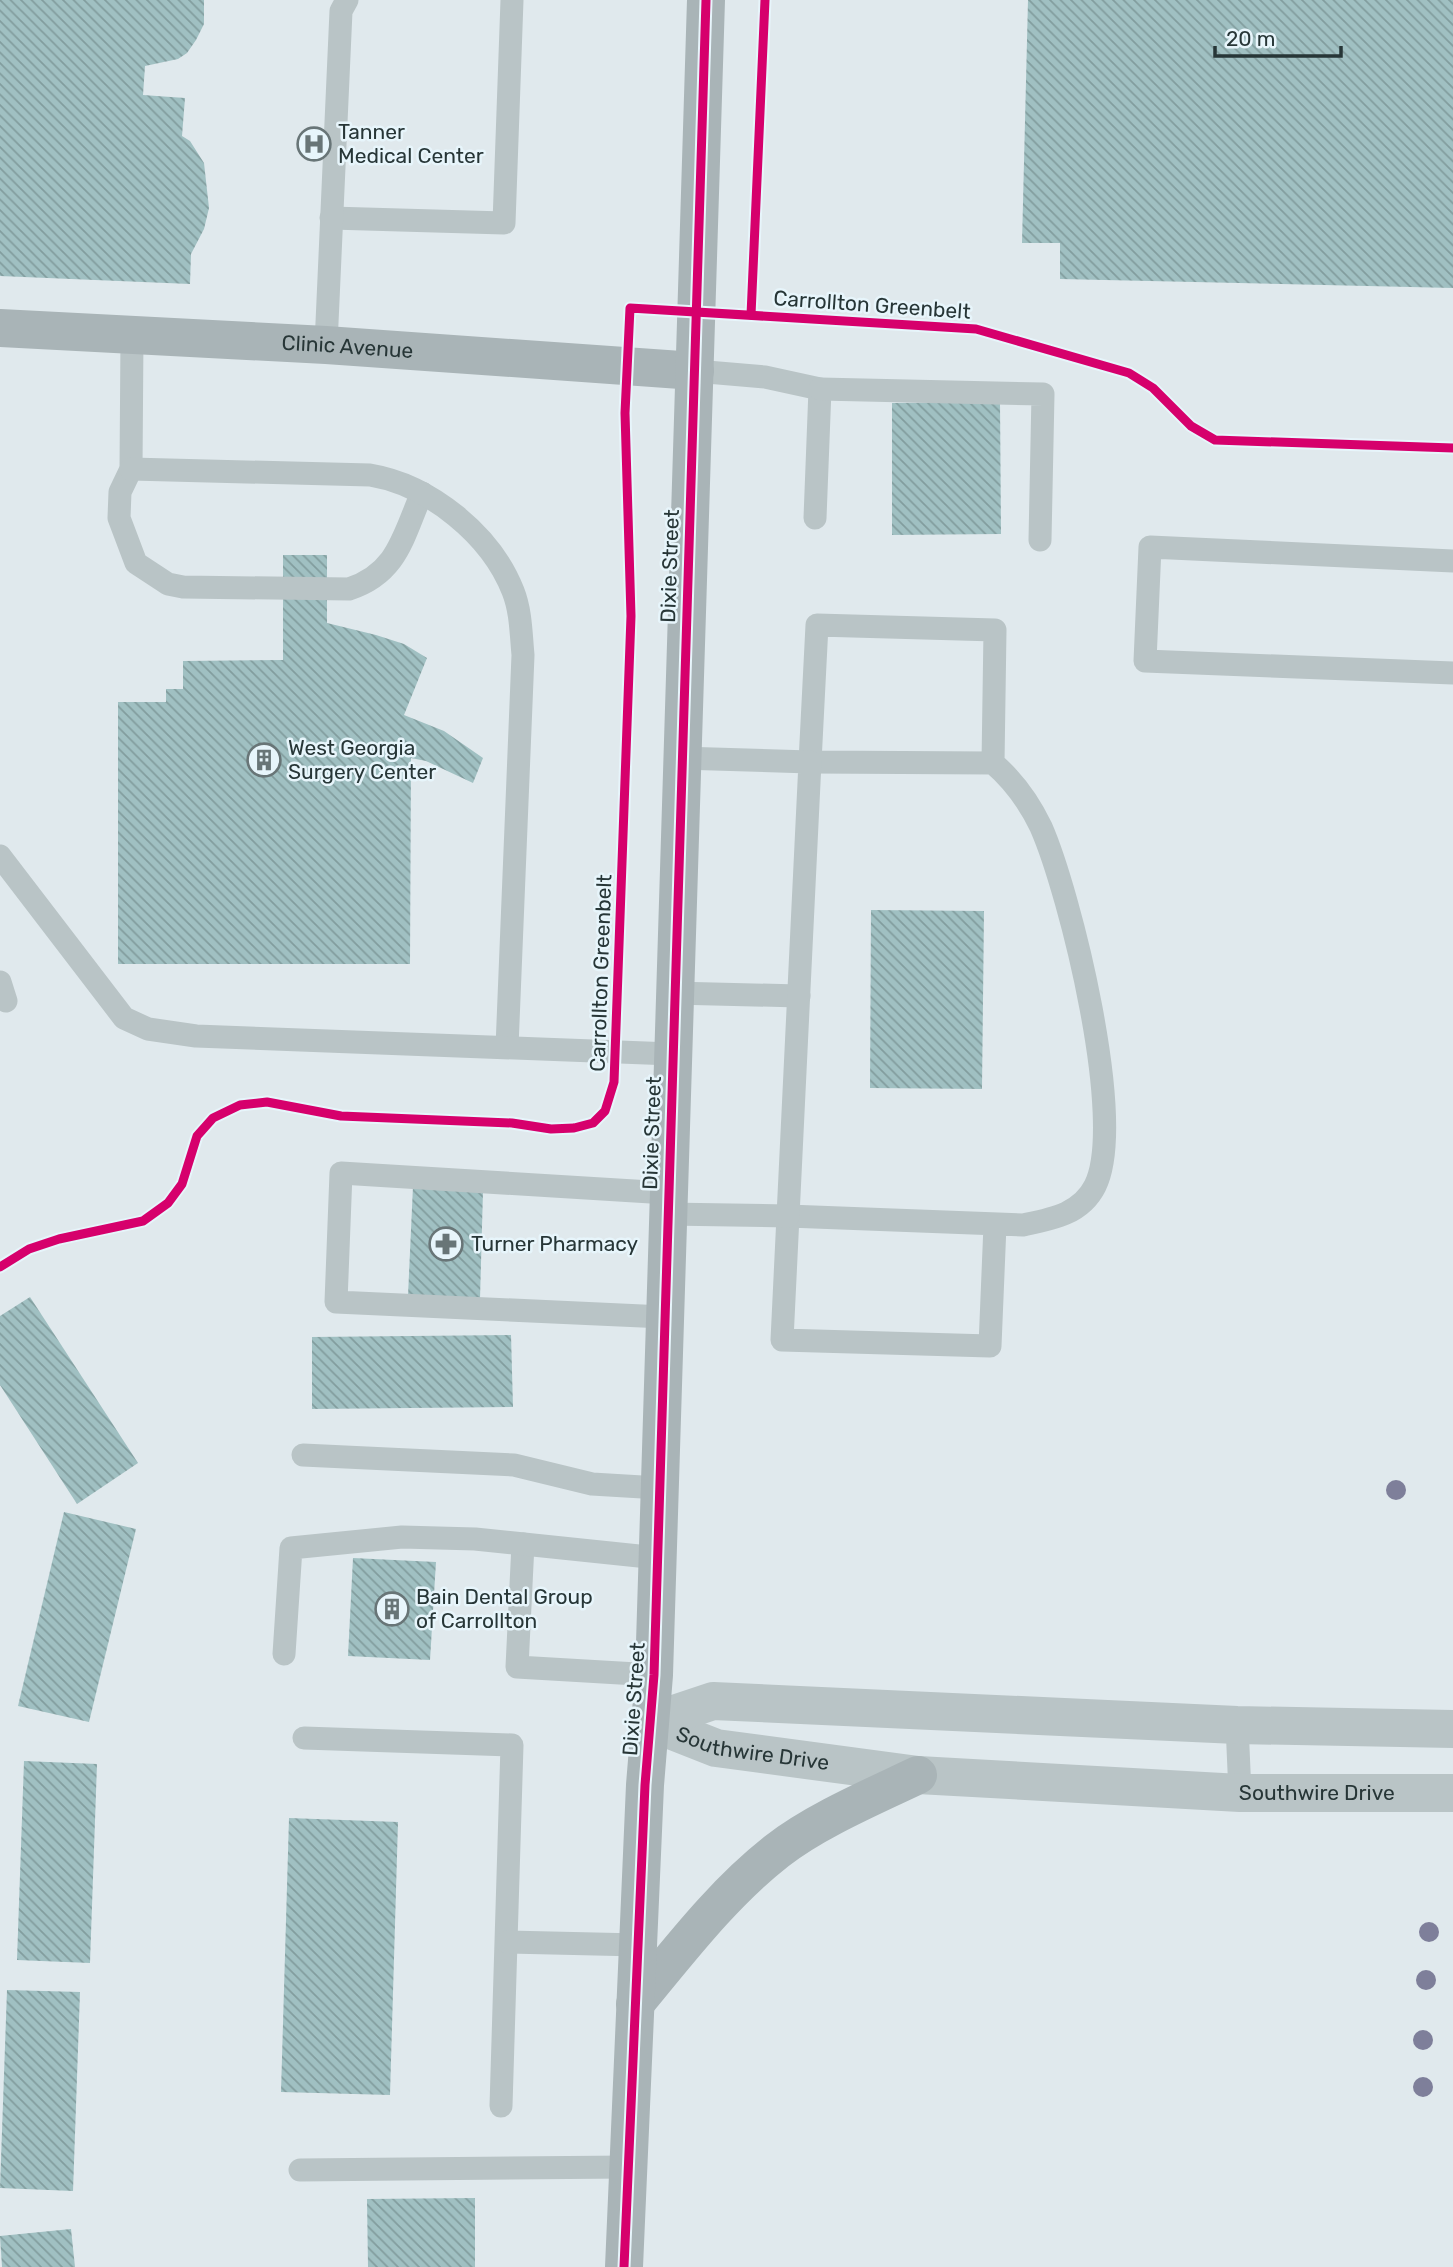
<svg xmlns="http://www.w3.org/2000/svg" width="1453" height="2267" font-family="Rubik,sans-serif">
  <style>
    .building { fill: url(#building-back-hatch) }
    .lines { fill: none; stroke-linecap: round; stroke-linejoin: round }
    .lane { stroke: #b9c4c6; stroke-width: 23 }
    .street { stroke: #b9c4c6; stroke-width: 38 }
    .secondary { stroke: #a9b4b7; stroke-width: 38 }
    .cycleway-casing { stroke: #e7f5fb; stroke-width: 13 }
    .cycleway { stroke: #d6006c; stroke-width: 9 }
    .tree { fill: #7e7f9a }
    .labels { text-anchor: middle; stroke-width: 5; stroke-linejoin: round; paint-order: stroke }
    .poi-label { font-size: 21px; fill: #273637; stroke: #e7f5fb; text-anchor: start }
    .street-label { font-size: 21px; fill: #273637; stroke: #e7f5fb }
  </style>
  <defs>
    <pattern id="building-back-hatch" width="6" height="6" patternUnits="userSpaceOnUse" patternTransform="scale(1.75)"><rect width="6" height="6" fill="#a0c0c2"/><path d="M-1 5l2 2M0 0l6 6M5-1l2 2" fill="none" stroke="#829d9e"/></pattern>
  </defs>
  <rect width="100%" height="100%" fill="#e0e9ed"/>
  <!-- building -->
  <g class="building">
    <path d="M0,0h204v24l-8,16 -9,13 -9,6 -33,7 -2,29 42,3 -3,38 8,5 14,22 5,45 -5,21 -13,25 -1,30 -190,-8z"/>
    <path d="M1028,0h425v288l-393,-9v-36h-38z"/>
    <path d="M1000,402l1,132 -109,1v-132z"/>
    <path d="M283,555h44v68l49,12 28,9 23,14 -23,57 40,16 39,27 -10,25 -47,-22 -15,-3 -1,206h-292v-262h48v-13h17v-28l100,-1z"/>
    <path d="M871,910l113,1 -2,178 -112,-1z"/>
    <path d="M413,1186l70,5 -3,108 -72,-3z"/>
    <path d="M30,1297l108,166 -61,41 -77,-119v-69z"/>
    <path d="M511,1335l2,72 -201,2v-72z"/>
    <path d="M64,1512l72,17 -47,193 -71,-16z"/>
    <path d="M353,1558l83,4 -6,98 -82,-4z"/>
    <path d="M24,1761l73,3 -7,199 -73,-3z"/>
    <path d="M289,1818l109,4 -8,273 -109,-3z"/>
    <path d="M7,1990l73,2 -7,199 -73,-3z"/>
    <path d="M475,2198v69h-107l-1,-68z"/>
    <path d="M71,2229l4,38h-73l-2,-31z"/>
  </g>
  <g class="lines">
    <!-- lane -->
    <g class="lane">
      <path d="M331,218l173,5 8,-223"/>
      <path d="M132,336l-1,133 -11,23 -1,26 17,45 32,21 15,3 166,2c49,-16 54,-53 73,-96"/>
      <path d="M326,345l15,-334 6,-11"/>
      <path d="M695,371l70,6 55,12 -5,129"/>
      <path d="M820,389l223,5 -3,146"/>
      <path d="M131,469l239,6c60,10 121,60 143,116 8,20 8,43 10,64l-16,392"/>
      <path d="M1453,561l-303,-14 -5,114 308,12"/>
      <path d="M993,763l2,-133 -178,-5 -7,137 183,1c21,18 36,39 48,64 29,66 86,295 54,359 -14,28 -43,33 -72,39l-235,-9 -6,124 208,6 5,-121"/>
      <path d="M0,856l124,162 24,11 48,7 476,18"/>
      <path d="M0,982l6,19"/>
      <path d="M673,993l126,3"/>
      <path d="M667,1214l121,2 22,-454 -130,-4"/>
      <path d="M664,1317l-328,-15 5,-129 326,20"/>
      <path d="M303,1455l211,10 78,19 67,4"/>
      <path d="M523,1544l-6,123 137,8"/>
      <path d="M284,1654l7,-106 111,-11 73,2 183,19"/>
      <path d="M1237,1725l3,68"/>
      <path d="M304,1738l208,7 -11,361"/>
      <path d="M507,1942l132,3"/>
      <path d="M300,2170l328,-3"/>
    </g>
    <!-- street -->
    <g class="street">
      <path id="s1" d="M650,1722l66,26 202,27 322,18h213"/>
      <path d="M650,1722l63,-21 524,24 216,4"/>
    </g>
    <!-- secondary -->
    <g class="secondary">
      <path id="s2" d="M0,328l326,17 369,26"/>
      <path d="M635,2004c44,-53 87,-110 142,-153 38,-30 97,-55 141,-76"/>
      <path d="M624,2267l21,-482 9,-110 52,-1675"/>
    </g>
    <defs>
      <g id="cycleway">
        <path d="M751,315l14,-315"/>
        <path d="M0,1267l29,-18 30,-10 84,-18 25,-18 14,-19 15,-48 16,-18 27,-13 27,-3 74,14 171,7 39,6 23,-1 19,-5 12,-12 9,-29 17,-466 -6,-203 5,-105 346,21 153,44 24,15 38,38 24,14 238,8"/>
        <path d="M624,2267l21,-482 9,-110 52,-1675"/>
      </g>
    </defs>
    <!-- cycleway casing -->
    <use href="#cycleway" class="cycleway-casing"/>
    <!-- cycleway -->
    <use href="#cycleway" class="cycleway"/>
  </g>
  <!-- trees -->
  <g class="tree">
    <circle cx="1396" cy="1490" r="10"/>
    <circle cx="1429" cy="1932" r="10"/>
    <circle cx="1426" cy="1980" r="10"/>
    <circle cx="1423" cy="2040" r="10"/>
    <circle cx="1423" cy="2087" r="10"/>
  </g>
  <!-- icons -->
  <defs>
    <symbol id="hospital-ring" viewBox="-11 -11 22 22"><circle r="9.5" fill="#e7f5fb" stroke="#687577" stroke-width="1.5"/><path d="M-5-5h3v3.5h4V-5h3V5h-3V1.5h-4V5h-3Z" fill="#687577"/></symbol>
    <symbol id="building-ring" viewBox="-11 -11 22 22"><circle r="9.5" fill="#e7f5fb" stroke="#687577" stroke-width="1.5"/><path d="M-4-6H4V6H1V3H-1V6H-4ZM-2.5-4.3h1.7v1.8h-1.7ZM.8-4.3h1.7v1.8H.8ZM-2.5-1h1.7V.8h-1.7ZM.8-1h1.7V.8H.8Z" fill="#687577"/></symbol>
    <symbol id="pharmacy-ring" viewBox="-11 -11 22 22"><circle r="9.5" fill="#e7f5fb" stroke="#687577" stroke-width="1.5"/><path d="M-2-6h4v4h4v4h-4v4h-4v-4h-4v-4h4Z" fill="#687577"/></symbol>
  </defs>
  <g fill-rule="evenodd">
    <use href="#hospital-ring" x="295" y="125" width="38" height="38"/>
    <use href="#building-ring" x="245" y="741" width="38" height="38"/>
    <use href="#pharmacy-ring" x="427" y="1225" width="38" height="38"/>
    <use href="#building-ring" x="373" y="1590" width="38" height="38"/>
  </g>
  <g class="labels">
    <!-- poi labels -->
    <g class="poi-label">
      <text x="338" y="139">Tanner<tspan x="338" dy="24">Medical Center</tspan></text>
      <text x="288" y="755">West Georgia<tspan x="288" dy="24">Surgery Center</tspan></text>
      <text x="471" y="1251">Turner Pharmacy</text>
      <text x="416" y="1604">Bain Dental Group<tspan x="416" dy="24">of Carrollton</tspan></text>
    </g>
    <!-- street labels -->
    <g class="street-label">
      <text transform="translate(872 305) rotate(4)" y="7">Carrollton Greenbelt</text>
      <text dy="7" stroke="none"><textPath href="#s2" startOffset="348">Clinic Avenue</textPath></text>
      <text transform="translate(670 566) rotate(-88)" y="7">Dixie Street</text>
      <text transform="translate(601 973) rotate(-88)" y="7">Carrollton Greenbelt</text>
      <text transform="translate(652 1133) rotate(-88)" y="7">Dixie Street</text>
      <text transform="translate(634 1699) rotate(-86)" y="7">Dixie Street</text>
      <text dy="7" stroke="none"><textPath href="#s1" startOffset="107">Southwire Drive</textPath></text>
      <text dy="7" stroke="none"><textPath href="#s1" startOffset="674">Southwire Drive</textPath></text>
    </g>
  </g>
  <!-- scale -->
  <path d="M1215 46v10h126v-10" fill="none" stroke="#273637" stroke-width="3.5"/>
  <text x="1226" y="46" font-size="21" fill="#273637" stroke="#e7f5fb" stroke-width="5" paint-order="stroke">20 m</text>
</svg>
